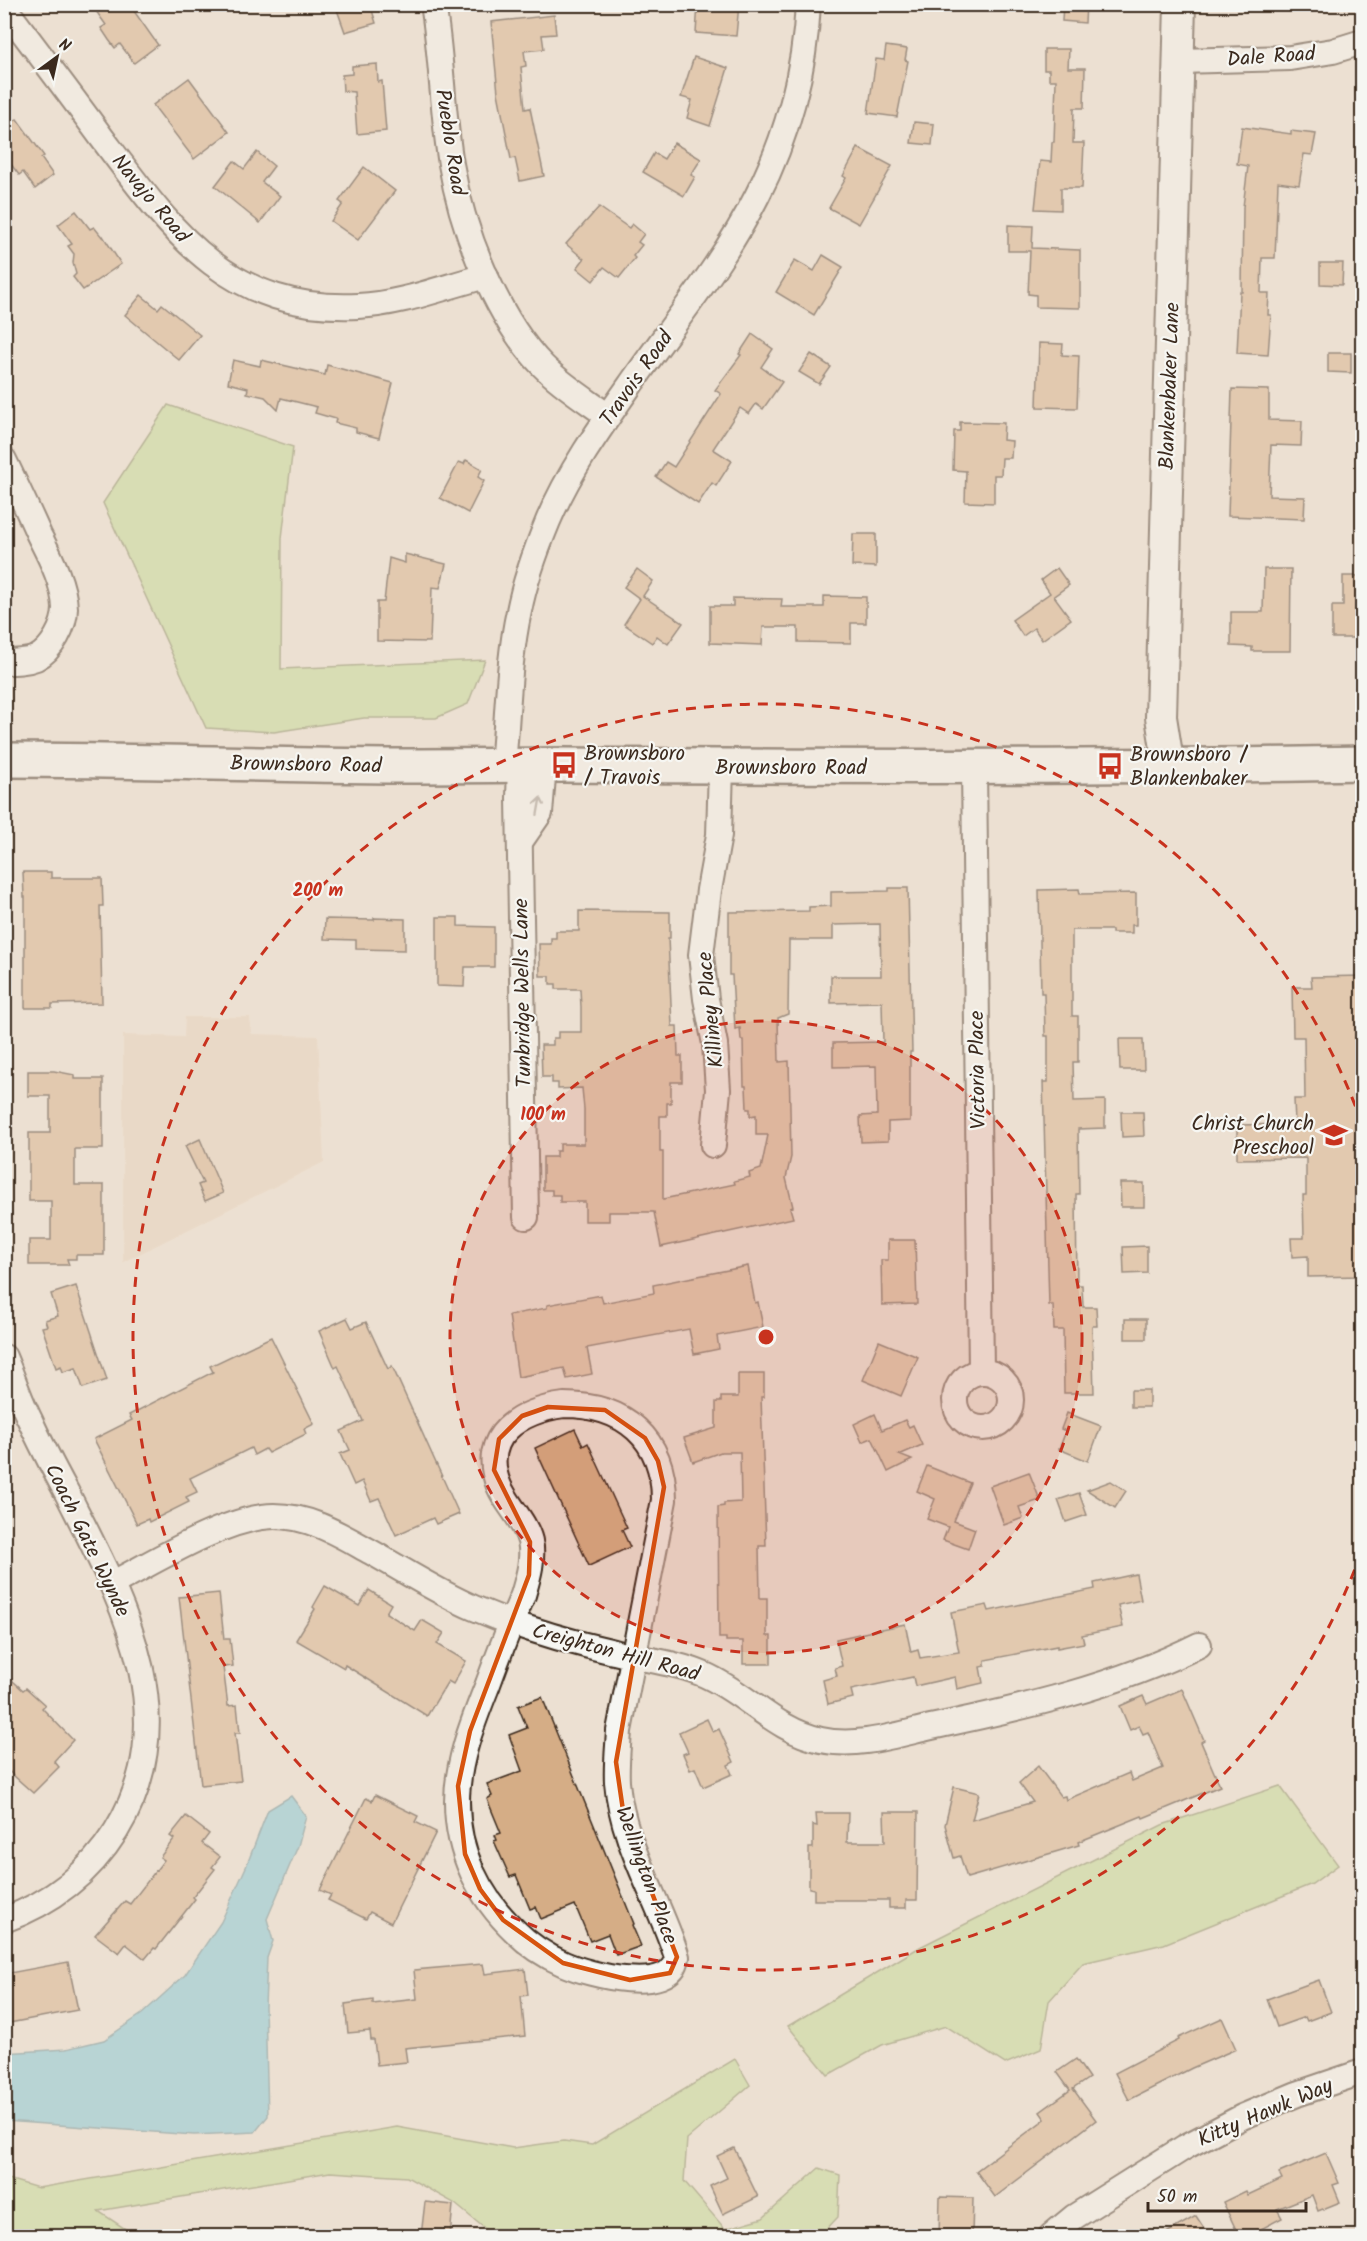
<svg xmlns="http://www.w3.org/2000/svg" width="1367" height="2241" font-family="Kalam,sans-serif">
  <style>
    .built { fill: #e5d1bb }
    .green { fill: #bfd990; stroke: #7d8257; stroke-width: 1.5 }
    .water { fill: #79c5d8; stroke: #60878e; stroke-width: 1.5 }
    .lines { fill: none; stroke-linecap: round; stroke-linejoin: round }
    .stream { stroke: #60878e; stroke-width: 6 }
    .building { fill: #d5ad86; stroke: #3b2a1e; stroke-width: 1.5 }
    .minor-casing { stroke: #3b2a1e; stroke-width: 28 }
    .tertiary-casing { stroke: #3b2a1e; stroke-width: 34 }
    .primary-casing { stroke: #3b2a1e; stroke-width: 38 }
    .minor { stroke: #f6f6f2; stroke-width: 24 }
    .tertiary { stroke: #f6f6f2; stroke-width: 30 }
    .primary { stroke: #f6f6f2; stroke-width: 33 }
    .oneway { stroke: #989088 }
    .marked { fill: none; stroke: #d7540e; stroke-width: 4.5; stroke-linejoin: round }
    .ring { fill: none; stroke: #c8321e; stroke-width: 3; stroke-dasharray: 10 8 }
    .labels { text-anchor: middle; stroke-width: 4.5; stroke-linejoin: round; paint-order: stroke }
    .street-label { font-size: 21px; fill: #3b2a1e; stroke: #f6f6f2 }
    .poi-label { font-size: 21px; fill: #3b2a1e; stroke: #f6f6f2; text-anchor: start }
    .centre { fill: #c8321e; stroke: #f6f6f2; stroke-width: 3 }
    .ring-label { font-size: 18px; text-anchor: middle; font-weight: bold; fill: #c8321e; stroke: #f6f6f2; stroke-width: 4.5; stroke-linejoin: round; paint-order: stroke }
  </style>
  <rect width="100%" height="100%" fill="#ece0d2"/>
  <filter id="ink" filterUnits="userSpaceOnUse"><feTurbulence type="fractalNoise" baseFrequency=".0167" numOctaves="2"/><feDisplacementMap in="SourceGraphic" scale="12" xChannelSelector="R" yChannelSelector="G"/><feConvolveMatrix kernelMatrix="1 2 1 2 8 2 1 2 1" color-interpolation-filters="sRGB"/></filter>
  <g filter="url(#ink)">
    <!-- built -->
    <path class="built" d="M185,1017h65l1,17 67,2 6,126 -201,100v-227l61,2z"/>
    <!-- green -->
    <g class="green">
      <path d="M168,405l125,42 -11,91 -1,131 204,-9 -17,44 -32,14h-72l-90,14 -68,-4 -103,-225z"/>
      <path d="M1280,1786l58,79 -26,19 -148,60 -81,19 -34,38 -8,48 -36,15 -59,-38 -64,19 -54,30 -40,-49 132,-79 242,-122z"/>
      <path d="M735,2059l15,26 -63,54 -3,42 41,48 38,-11 56,-50 21,7 -2,42 -18,19h-326l-40,-33 -47,-26 -77,-5 -232,39 38,25h-131v-58l33,10 359,-61 116,21 51,-7 28,4z"/>
    </g>
    <!-- water -->
    <path class="water" d="M291,1796l15,20 -8,30 -31,73 6,22 -6,17 -2,49 3,109 -13,16 -61,3 -189,-14v-68l61,-4 38,-9 38,-26 43,-39 36,-53 25,-55 22,-57z"/>
    <g class="lines">
      <!-- stream -->
      <path class="stream" d="M6,2231l30,5"/>
    </g>
    <!-- building -->
    <g class="building">
      <path d="M91,4h38l29,41 -24,18 -14,-19 -5,4 -6,-8 -8,-12 5,-3z"/>
      <path d="M335,4h35l6,19 -31,9z"/>
      <path d="M698,4h41l-3,32 -40,-3z"/>
      <path d="M1063,4h23l-1,19 -23,-2z"/>
      <path d="M554,15l2,19 -14,1 2,14 -20,2 2,15 -5,1 4,42 5,-1 14,68 -24,5 -5,-23 -4,1 -13,-66 -7,-71z"/>
      <path d="M886,46l21,3 -2,11 3,1 -11,56 -29,-4 8,-54 8,1z"/>
      <path d="M1044,49h25l-1,19h17l-1,40h-10l-1,35h11l-2,45h-21v22l-26,-1 5,-48 11,1 1,-20h2l2,-62h-7v-10h-5z"/>
      <path d="M694,57l34,11 -18,58 -23,-8 5,-18 -11,-3z"/>
      <path d="M377,64l1,18 4,-1 4,50 -29,3 -3,-42 -11,-1 -1,-16 10,-1v-8z"/>
      <path d="M189,78l40,54 -35,27 -41,-54z"/>
      <path d="M17,119l27,37 -3,2 12,17 -18,14 -12,-17 -4,3 -15,-20v-27z"/>
      <path d="M914,122l20,2 -2,21 -21,-2z"/>
      <path d="M1242,127l49,7v-3l25,3 -4,21 -8,-1 -5,31 -21,-3 -3,76h-13l-1,35h8l-1,22h3l-3,40 -31,-2 3,-61h2l1,-85 5,-41 -11,-2z"/>
      <path d="M674,143l27,16 -10,16 4,2 -11,19 -41,-24 11,-19 10,6z"/>
      <path d="M858,148l34,18 -33,58 -30,-16 17,-30 -3,-2z"/>
      <path d="M257,152l17,14 -12,16 18,14 -20,27 -45,-37 19,-25 10,8z"/>
      <path d="M364,167l31,24 -37,49 -27,-19 12,-17 -4,-3z"/>
      <path d="M599,207l30,21 3,-4 12,10 -6,8 4,3 -9,11 2,2 -16,20 -15,-11 -11,14 -16,-13 7,-9 -18,-15z"/>
      <path d="M76,211l14,18 4,-2 8,10 1,-1 18,28 -38,26 -10,-13 3,-3 -3,-11 1,-9 -6,-8 4,-2 -14,-19z"/>
      <path d="M1008,225l25,1 -1,22 48,2v58l-44,-1v-12l-8,-1 2,-43h-22z"/>
      <path d="M823,255l20,12 -29,48 -38,-23 19,-32 19,11z"/>
      <path d="M1320,263h23l-1,22 -22,-1z"/>
      <path d="M141,295l17,14 4,-5 38,31 -21,25 -54,-45z"/>
      <path d="M752,334l21,15 -12,18 21,15 -19,27 -7,-5 -7,10 -9,-6 -27,41 19,12 -16,25 -4,-3 -14,21 -42,-27 10,-15 8,5 47,-73 -6,-4 26,-35 -2,-1z"/>
      <path d="M1039,343l24,1 -1,11 17,1 -2,52 -40,-1z"/>
      <path d="M1328,353h23v20l-23,-1z"/>
      <path d="M811,354l20,13 -12,17 -20,-12z"/>
      <path d="M233,360l27,6 1,-6 64,15 2,-10 66,18 -14,55 -23,-6v-4l-21,-5 1,-4 -21,-6 2,-6 -36,-9 -3,12 -13,-13 -18,-4 1,-5 -20,-5z"/>
      <path d="M1232,389l37,1v30l33,1 -1,25 -30,-1 -2,51 36,1 -1,22 -76,-3z"/>
      <path d="M960,422l44,1 -1,17 9,1 -1,17h-9l-1,17h-7v28l-29,-1 1,-31 -13,-1 1,-39h6z"/>
      <path d="M466,460l16,9 -4,8 6,4 -16,32 -28,-15 19,-36 5,2z"/>
      <path d="M853,534h23v33l-24,-1z"/>
      <path d="M405,554l41,10 -6,24 -8,-1 -2,55 -53,-1v-39h7l5,-44 16,5z"/>
      <path d="M1057,568l12,17 -15,11 17,23 -29,21 -8,-12 -11,8 -11,-16 38,-27 -9,-13z"/>
      <path d="M637,569l16,12 -10,15 40,27 -15,21 -11,-8 -5,7 -28,-19 16,-25 -16,-12z"/>
      <path d="M1264,569h27l-1,82h-38v-4l-21,-1v-34h32z"/>
      <path d="M1343,576h19v62h-30v-32h11z"/>
      <path d="M824,596l42,1v26h-15v20l-53,-1v-15h-35l-1,18 -52,-2v-37h23v-8l49,1 -1,8h43z"/>
      <path d="M23,872h28v6h51l1,28h-3l2,97 -50,1v4h-27v-111h-1z"/>
      <path d="M889,888h19l4,164h-2v69l-22,1v19l-27,1 -1,-26 17,-1 -1,-49 -43,1v-24l50,-1 -1,-40 -51,1v-27h50l-1,-52 -47,1v15h-44l-1,74 -10,4 1,44 10,-1 2,96 -5,21 7,29 -3,1 3,10 -132,29 -7,-35h-45v9h-24v-19h-25v-7h-8v-5h-9v-33h13v-6h4v-7h24v-35l-2,-21 -24,1v-6h-6v-6h-10l-1,-32h12v-7h5v-6h23v-25l-1,-18h-24v-5h-6v-8h-10l-1,-32h12v-6h5v-7h23v-20l91,1v26h-2l4,88h5l1,30h4v26h-11v21h-4v13h-7v36h3v47l72,-15 -1,-3 16,-4 -1,-4 12,-4 7,-34h-12v-20l-6,1v-7h-3l-1,-23h-2l-1,-46h-2l-1,-12 -5,1 -3,-54h-3v-63l80,-1v-4l22,-1v-14l58,-1z"/>
      <path d="M1079,889l1,5 56,-1v32h-4v8h-20v-3h-40v86h6v46h-5l1,39 31,-1v28l-27,1 1,65h-3l1,91h5l1,22h13l1,19h-5l2,67h-30l-1,-63h-9l-1,-25h-4l-6,-223h5v-46h-3l-1,-43h-3l-2,-103z"/>
      <path d="M437,917h21v9l36,1v40h-29l-1,20 -27,-1z"/>
      <path d="M374,918l31,1v31l-49,-1v-9l-32,-1 1,-20 49,1z"/>
      <path d="M1362,976v300l-54,1v-21l-16,1 -1,-19h13l-1,-43h3v-37l-69,1v-34l58,-1 -1,-25h11l-1,-62h-11l-1,-50h20l-1,-10z"/>
      <path d="M1119,1039h24l1,31h-24z"/>
      <path d="M28,1071h26l21,4v4h28v70h-28v36h29v70h-28v4h-9l2,6h-40v-25h22v-39h-22v-68h21v-37h-22z"/>
      <path d="M1121,1112h22l1,24 -22,1z"/>
      <path d="M200,1139l23,54 -18,8 -7,-16 5,-2 -18,-37z"/>
      <path d="M1120,1183h24v24h-23z"/>
      <path d="M888,1240h27l2,64 -35,1 -1,-45h7z"/>
      <path d="M1147,1246v27l-23,1 -1,-27z"/>
      <path d="M748,1266l7,37 3,-1 5,25 -46,9 2,13 -25,5 -5,-25 -102,19 5,26 -25,5 -3,-11 -46,9 -9,-62 38,-7v-3l54,-10 2,8 51,-10 -1,-8z"/>
      <path d="M76,1286l31,94 -24,8 -7,-20 -13,4 -2,-6 -5,2 -14,-41 5,-1 -2,-6 13,-4 -7,-22z"/>
      <path d="M347,1318l5,10 14,-6 22,47 4,-3 67,148 -23,10 -3,-6 -37,17 -17,-37 -8,3 -9,-20 -8,4 -14,-31 10,-4 -9,-19 22,-10 -25,-55 -3,2 -16,-37z"/>
      <rect x="1125" y="1319" width="21" height="20"/>
      <path d="M271,1337l43,87 -10,5 2,5 -38,19 -3,-4 -11,6 -3,-7 -61,30 7,14 -11,5 3,5 -40,20 -1,-3 -11,5 -43,-85 38,-19 -3,-5 84,-43 -3,-6z"/>
      <path d="M879,1341l39,16 -17,39 -38,-16z"/>
      <path d="M738,1374h26v23h-3l5,149h-7l1,52h7v38h4v28h-28v-23h-17v-3h-7l-1,-131 6,-1v-3l17,-1 -1,-50h-19l-28,10 -9,-24 32,-10v-26h5v-5h17z"/>
      <rect x="1131" y="1390" width="18" height="17"/>
      <path d="M1067,1413l34,13 -13,35 -29,-12 7,-18 -5,-2z"/>
      <path d="M875,1414l7,16 23,-10 4,7 4,-2 9,20 -23,10 13,5 -24,12 -16,-34 -10,4 -8,-18z"/>
      <path d="M575,1429l8,17 5,-3 39,85 -5,2 8,17 -41,19 -54,-118z"/>
      <path d="M927,1466l43,17 -16,38 21,8 -7,20 -25,-9 5,-13 -21,-8 8,-20 -18,-8z"/>
      <path d="M1029,1472l11,28 -21,7 4,11 -19,7 -14,-39z"/>
      <path d="M1111,1481l15,10 -11,17 -28,-18z"/>
      <path d="M1079,1493l8,22 -21,7 -8,-22z"/>
      <path d="M1136,1574l5,26 -23,5 5,22 -41,8 2,8 -27,5v-2l-72,14v6l-5,1 3,16 -26,6 -2,-12 -40,9 -2,-9 -62,13 2,8 -25,6 -5,-24 14,-4 -2,-8 7,-2 -6,-27 69,-15 6,28 7,-2 2,8 39,-6 -8,-40 36,-7 2,6 106,-22 -1,-6z"/>
      <path d="M325,1586l34,20 10,-16 22,14 -5,9 29,18 7,-11 22,13 -7,11 29,17 -13,23 -5,-3 -21,35 -82,-51 -1,3 -48,-28 19,-31 -2,-2z"/>
      <path d="M219,1593l5,46h6l3,27 -10,1 5,39 9,-1 3,28h-5l6,48 -40,4 -22,-188z"/>
      <path d="M4,1673l19,17 3,-2 19,17 -3,3 31,32 -19,21 5,6 -26,26 -29,-26z"/>
      <path d="M1182,1689l22,51 -3,2 19,44 -77,32 -1,-2 -64,26 1,3 -112,33 -7,-22 -6,2 -9,-33 9,-38 25,6 -7,27 61,-18 -14,-19 19,-17 23,31 4,-1 1,4 63,-27 3,8 31,-13 -15,-36 -5,2 -4,-8 -9,4 -10,-24 23,-10 4,8z"/>
      <path d="M542,1697l92,227 -2,1 9,21 -25,9 -8,-21 -18,7 -15,-36 -34,14 -5,-12 -6,2 -14,-34 -6,2 -16,-36 3,-1 -2,-5 6,-2 -14,-34 5,-3 -5,-12 35,-13 -13,-36 18,-7 -9,-22z"/>
      <path d="M707,1719l6,13 6,-3 15,33 -6,3 4,9 -29,13 -8,-19 -5,2 -7,-16 5,-2 -9,-20z"/>
      <path d="M375,1795l43,21 -3,6 21,10 -45,91 -21,-11 -4,7 -38,-19 3,-5 -11,-5 46,-92 6,3z"/>
      <path d="M884,1812h34l-1,88h-11v8h-17v-8h-75v-11l-5,-1v-40h4v-23l4,1 -1,-13h32l-1,29h38z"/>
      <path d="M186,1816l23,18 -7,9 18,14 -8,10 3,2 -22,28 2,2 -39,50 -2,-1 -9,11 -19,-15 -7,9 -24,-18 30,-34 5,3 34,-44 -4,-3 14,-18 -4,-3z"/>
      <path d="M68,1962l10,48 -74,14v-50z"/>
      <path d="M483,1964l2,10 40,-5 3,26 -7,1 4,40 -120,12 2,14 -30,3 -3,-25h-3l-1,-9 -22,2 -3,-29 28,-4v4l44,-5 -3,-29z"/>
      <path d="M1319,1980l12,32 -24,9 -2,-4 -28,10 -10,-28z"/>
      <path d="M1222,2018l14,31 -44,19 -63,32 -14,-27 64,-33 -1,-2z"/>
      <path d="M1076,2059l13,19 -16,11 23,31 -101,77 -19,-26 69,-52 -5,-7 30,-22 -13,-18z"/>
      <path d="M734,2148l24,49 -35,17 -13,-28 17,-8 -10,-22z"/>
      <path d="M1326,2153l13,30 -6,2 7,17 -22,9 -6,-16 -35,14 5,9 -21,11 4,7h-26l-16,-34 23,-11 2,4 34,-16 -3,-6z"/>
      <path d="M940,2197l33,1 -1,38h-33z"/>
      <path d="M425,2202l28,3 -3,31h-29z"/>
      <path d="M1196,2216l13,20h-48z"/>
    </g>
    <g class="lines">
      <defs>
        <g id="minor">
          <path d="M433,4c9,53 9,107 18,160 11,65 45,154 92,202 19,19 43,34 65,50"/>
          <path d="M4,7c33,44 66,87 98,131 70,93 125,174 256,168 44,-2 85,-19 128,-30"/>
          <path d="M1179,61l111,-3 43,-7 29,-9"/>
          <path d="M4,460c12,25 24,50 35,75 11,22 25,48 26,73 0,18 -13,42 -29,50 -10,4 -21,4 -32,4"/>
          <path d="M503,765c5,-51 5,-104 16,-154 6,-31 17,-61 29,-90 21,-50 54,-96 85,-140 42,-60 91,-119 124,-185 30,-58 48,-126 51,-192"/>
          <path d="M520,765l-1,33 7,419"/>
          <path d="M974,767l7,605"/>
          <path d="M520,842l20,-29 4,-48"/>
          <path d="M713,1145l5,-55 -3,-46 -9,-45 -5,-44 8,-65 10,-55 2,-68"/>
          <path d="M4,1357c9,21 16,43 26,63 11,25 24,49 37,73 54,107 120,222 49,338 -27,43 -65,72 -112,89"/>
          <circle cx="983" cy="1400" r="28"/>
          <path d="M564,1405c60,0 100,33 100,95l-45,231c-1,17 -3,34 -2,51 5,62 42,117 60,175 -5,40 -90,17 -113,7 -18,-8 -36,-20 -49,-33 -36,-34 -58,-79 -58,-129 0,-41 16,-80 31,-118 11,-30 22,-59 35,-89 5,-17 11,-36 7,-54 -5,-20 -23,-36 -31,-55 -21,-51 22,-75 65,-81z"/>
          <path d="M113,1583c43,-22 113,-66 161,-67 37,0 66,19 97,36 34,19 68,41 103,56 45,19 92,33 140,44 30,8 61,10 91,23 41,18 71,56 116,65 36,8 75,-5 110,-13 91,-19 184,-40 268,-82"/>
          <path d="M1051,2236l23,-19 111,-70 57,-30 55,-23 65,-22"/>
        </g>
        <path id="tertiary" d="M1169,767l-8,-50 19,-713"/>
        <path id="primary" d="M4,760c139,0 278,6 417,6 48,0 95,-1 143,-1 266,2 532,3 798,-2"/>
      </defs>
      <!-- minor casing -->
      <use href="#minor" class="minor-casing"/>
      <!-- tertiary casing -->
      <use href="#tertiary" class="tertiary-casing"/>
      <!-- primary casing -->
      <use href="#primary" class="primary-casing"/>
      <!-- minor -->
      <use href="#minor" class="minor"/>
      <!-- tertiary -->
      <use href="#tertiary" class="tertiary"/>
      <!-- primary -->
      <use href="#primary" class="primary"/>
    </g>
    <!-- one-way arrows -->
    <defs><path id="oneway-shaft" d="M-6 0H5M1.5-3L5.5 0L1.5 3" fill="none" stroke-width="1.6" stroke-linecap="round" stroke-linejoin="round" transform="scale(1.5)"/></defs>
    <use class="oneway" href="#oneway-shaft" transform="translate(539 806) rotate(-80)"/>
  </g>
  <!-- marked area -->
  <path d="M0 0H1367V2241H0ZM548,1407l57,3 40,28 13,23 6,26 -48,275 9,62 52,133 -7,16 -40,7 -67,-17 -60,-43 -23,-31 -15,-35 -7,-68 12,-55 59,-156 1,-33 -36,-72 5,-31 23,-23z" fill="#ece0d2" fill-opacity=".55" fill-rule="evenodd"/>
  <path class="marked" d="M548,1407l57,3 40,28 13,23 6,26 -48,275 9,62 52,133 -7,16 -40,7 -67,-17 -60,-43 -23,-31 -15,-35 -7,-68 12,-55 59,-156 1,-33 -36,-72 5,-31 23,-23z"/>
  <!-- distance rings -->
  <circle cx="766" cy="1337" r="316" fill="#c8321e" fill-opacity=".12"/>
  <g class="ring">
    <circle cx="766" cy="1337" r="316"/>
    <path d="M1361 1553A633 633 0 1 1 1361 1121"/>
  </g>
  <!-- icons -->
  <defs>
    <symbol id="bus-bare" viewBox="-9 -9 18 18"><path d="M-5-6H5V4H4V6H2V4H-2V6H-4V4H-5ZM-3.5-4V0h7V-4ZM-3.5 1.2v1.5H-2V1.2ZM2 1.2v1.5H3.5V1.2Z" fill="#c8321e" stroke="#f6f6f2" stroke-width="2.5" paint-order="stroke"/></symbol>
    <symbol id="school-bare" viewBox="-9 -9 18 18"><path d="M0-5L7-2L0 1L-7-2ZM-4 1L0 2.5L4 1V4Q0 6-4 4Z" fill="#c8321e" stroke="#f6f6f2" stroke-width="2.5" paint-order="stroke"/></symbol>
  </defs>
  <g fill-rule="evenodd">
    <use href="#bus-bare" x="545" y="746" width="38" height="38"/>
    <use href="#bus-bare" x="1091" y="747" width="38" height="38"/>
    <use href="#school-bare" x="1315" y="1116" width="38" height="38"/>
  </g>
  <g class="labels">
    <!-- street labels -->
    <g class="street-label">
      <text transform="translate(1271 56) rotate(-4)" y="7">Dale Road</text>
      <text transform="translate(451 142) rotate(81)" y="7">Pueblo Road</text>
      <text transform="translate(151 198) rotate(50)" y="7">Navajo Road</text>
      <text transform="translate(636 378) rotate(-55)" y="7">Travois Road</text>
      <text transform="translate(1169 386) rotate(-88)" y="7">Blankenbaker Lane</text>
      <text transform="translate(306 764) rotate(1)" y="7">Brownsboro Road</text>
      <text x="791" y="774">Brownsboro Road</text>
      <text transform="translate(522 993) rotate(-91)" y="7">Tunbridge Wells Lane</text>
      <text transform="translate(710 1010) rotate(-96)" y="7">Killiney Place</text>
      <text transform="translate(977 1070) rotate(-91)" y="7">Victoria Place</text>
      <text transform="translate(88 1540) rotate(64)" y="7">Coach Gate Wynde</text>
      <text transform="translate(616 1652) rotate(15)" y="7">Creighton Hill Road</text>
      <text transform="translate(647 1875) rotate(70)" y="7">Wellington Place</text>
      <text transform="translate(1265 2112) rotate(-23)" y="7">Kitty Hawk Way</text>
    </g>
    <!-- poi labels -->
    <g class="poi-label">
      <text x="584" y="760">Brownsboro<tspan x="584" dy="24">/ Travois</tspan></text>
      <text x="1130" y="761">Brownsboro /<tspan x="1130" dy="24">Blankenbaker</tspan></text>
      <text x="1314" y="1130" text-anchor="end">Christ Church<tspan x="1314" dy="24">Preschool</tspan></text>
    </g>
  </g>
  <circle cx="766" cy="1337" r="9" class="centre"/>
  <g class="ring-label">
    <text x="318" y="896">200 m</text>
    <text x="543" y="1120">100 m</text>
  </g>
  <!-- margin -->
  <rect width="1367" height="2241" fill="none" stroke="#f6f6f2" stroke-width="24"/>
  <rect x="12" y="12" width="1343" height="2217" fill="none" stroke="#3b2a1e" stroke-width="2" filter="url(#ink)"/>
  <!-- north arrow -->
  <g transform="translate(57 57) rotate(33)" stroke="#f6f6f2" stroke-width="4.5" paint-order="stroke">
  <path d="M0-4.5L10 22L0 15L-10 22Z" fill="#3b2a1e"/>
  <text y="-9" font-size="16" font-weight="bold" text-anchor="middle" fill="#3b2a1e">N</text>
  </g>
  <!-- scale -->
  <path d="M1148 2202v9h158v-9" fill="none" stroke="#3b2a1e" stroke-width="3"/>
  <text x="1157" y="2202" font-size="18" fill="#3b2a1e" stroke="#f6f6f2" stroke-width="4.5" paint-order="stroke">50 m</text>
</svg>
